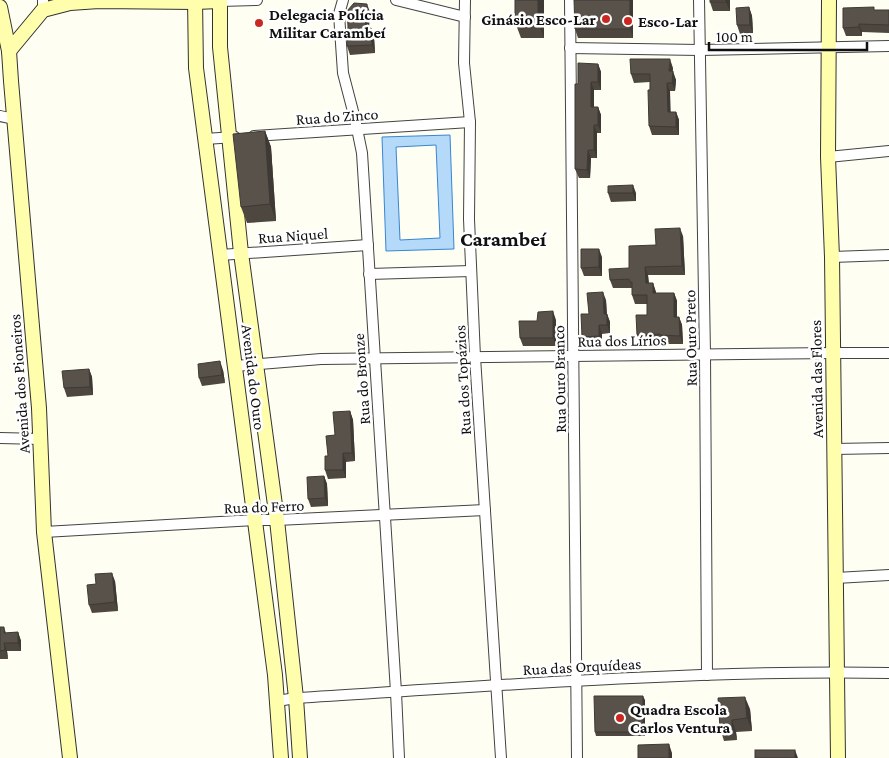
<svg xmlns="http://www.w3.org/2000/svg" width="889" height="758" font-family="'Crimson Pro',serif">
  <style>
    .water { fill: #b4d9f9; stroke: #3786d4; fill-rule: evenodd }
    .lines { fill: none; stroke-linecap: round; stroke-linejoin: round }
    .street-casing { stroke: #434343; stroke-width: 12 }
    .secondary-casing { stroke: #323232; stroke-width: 16 }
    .street { stroke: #fff; stroke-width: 10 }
    .secondary { stroke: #fffead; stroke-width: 14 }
    .wall { fill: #4d4740 }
    .shaded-wall { fill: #3e3934 }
    .building { fill: #59524b; stroke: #3e3934 }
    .poi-dot { fill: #c8281f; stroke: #fff; stroke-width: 2 }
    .labels { text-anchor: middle; stroke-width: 5; stroke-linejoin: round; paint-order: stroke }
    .poi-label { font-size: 16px; font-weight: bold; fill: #101010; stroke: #fff; text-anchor: start }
    .street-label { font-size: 16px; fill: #101010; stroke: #fff }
    .district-label { font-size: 21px; font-weight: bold; fill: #101010; stroke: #fff }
  </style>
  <rect width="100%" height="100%" fill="#fffef2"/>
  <!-- water -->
  <path class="water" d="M450,135l4,114 -68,2 -4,-114zM436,145l4,93 -40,2 -4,-93z"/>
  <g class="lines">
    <defs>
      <g id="street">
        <path d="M43,0v10"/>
        <path d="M343,0l-4,14 4,59 12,46 7,34 34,539 3,66"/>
        <path d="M396,0l69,17"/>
        <path d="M465,0l-1,63 6,59 -1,97 6,138 26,401"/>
        <path d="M570,0l7,758"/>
        <path d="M699,0l6,354 2,321"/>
        <path d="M220,1l37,-1"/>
        <path d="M570,48l130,2 189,-4"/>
        <path d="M0,116l14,3"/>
        <path d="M254,136l216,-14"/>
        <path d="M205,139l30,-2"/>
        <path d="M828,157l61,-6"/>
        <path d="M220,255l148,-10"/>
        <path d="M832,257l57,-2"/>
        <path d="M369,274l102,-3"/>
        <path d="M235,366l86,-7 513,-6h55"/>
        <path d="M0,438l41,1"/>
        <path d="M834,449l55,-1"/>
        <path d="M44,532l211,-12h22l208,-10"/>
        <path d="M836,578l53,-3"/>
        <path d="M277,701l19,-3c112,-7 224,-15 336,-20 86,-4 171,-7 257,-5"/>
      </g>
      <g id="secondary">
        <path d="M195,0l1,68 79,607 6,83"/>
        <path d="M220,0v47l21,206 36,267 19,178 4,60"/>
        <path d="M829,0l-1,157 4,100 6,501"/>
        <path d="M0,7l9,44 2,30 28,327 5,124 26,226"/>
        <path d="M9,51l34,-41 27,-7 29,-2 96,1 25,-1"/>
      </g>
    </defs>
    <!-- street casing -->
    <use href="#street" class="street-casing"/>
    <!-- secondary casing -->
    <use href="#secondary" class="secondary-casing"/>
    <!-- street -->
    <use href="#street" class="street"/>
    <!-- secondary -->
    <use href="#secondary" class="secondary"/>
  </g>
  <!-- wall -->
  <g class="wall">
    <path d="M544,0v38h-23l-6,-16z"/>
    <path d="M633,0v38h-55l-3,-9z"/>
    <path d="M730,0v11h-17l-3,-9z"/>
    <path d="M749,7l3,9 1,17 -13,1 -3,-9z"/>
    <path d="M876,10h13v23l-27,-1v4h-16l-3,-8z"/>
    <path d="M370,12l-1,17 2,-1 3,9 1,16 -25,2 -3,-9z"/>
    <path d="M598,64l3,8v18h-7v17h4l3,8v18h-4v25h-6l-1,20h-11l-4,-9 3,-85z"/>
    <path d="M673,68l-1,3 4,9 -1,11h-5v21h6l3,8v15h-27l-3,-9 1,-44 -16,1 -3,-9z"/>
    <path d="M265,131l6,16 5,74 -29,2 -6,-16z"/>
    <path d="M608,186l28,7v8l-25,1 -3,-9z"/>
    <path d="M683,236l2,39h-37l1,8h4l3,10h18l3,8v16h2l3,8 1,19h-20v-1h-23l-3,-8 10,-20v-11h-12l-3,-9v-7h-19l-3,-8 19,-12 27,-23z"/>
    <path d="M602,257v19h-18l-3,-8z"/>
    <path d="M606,300l1,14 3,8v11l-8,1v10l-17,1 -3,-8 7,-23z"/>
    <path d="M556,320v26h-33l-3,-8 17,-17z"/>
    <path d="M89,369l3,8 1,18 -26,2 -3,-9z"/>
    <path d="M223,370l2,13 -23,3 -3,-8z"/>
    <path d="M350,411l3,9 2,41 -9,1v16l-18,1 -3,-9 3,-14 7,-21z"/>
    <path d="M324,476l3,8 1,22 -17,1 -3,-8z"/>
    <path d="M115,581l3,30 -26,2 -3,-8z"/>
    <path d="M0,627h4l2,6 12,-1 3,9v10h-14l1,8h-8z"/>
    <path d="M718,698l32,11 2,22 -16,1 1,8 -13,1 -4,-13z"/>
    <path d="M645,700v36h-49l-1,-4z"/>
  </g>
  <!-- shaded-wall -->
  <g class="shaded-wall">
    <path d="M538,0h6v38l-6,-16z"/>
    <path d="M630,0h3v38l-3,-9z"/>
    <path d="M726,0h4v11l-4,-9z"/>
    <path d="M367,4l3,8 -2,25 -3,-8z"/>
    <path d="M749,7l3,9 1,17 -3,-8z"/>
    <path d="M859,24l3,8v4l-3,-9z"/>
    <path d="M371,28l3,9 1,16 -3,-8z"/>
    <path d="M670,59l3,9 -1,12 -3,-9z"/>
    <path d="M598,64l3,8v18l-3,-8z"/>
    <path d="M673,71l3,9 -1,11 -3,-8z"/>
    <path d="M591,82l3,8v25l-3,-8z"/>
    <path d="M667,83l3,8 1,29 -3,-8z"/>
    <path d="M598,107l3,8v18l-3,-8z"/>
    <path d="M676,112l3,8v15l-3,-8z"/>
    <path d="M594,125l3,8v25l-3,-8z"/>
    <path d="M265,131l6,16 5,74 -6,-17z"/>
    <path d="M588,150l3,8 -1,20 -3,-8z"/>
    <path d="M633,185l3,8v8l-3,-8z"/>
    <path d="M680,228l3,8 2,39 -3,-9z"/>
    <path d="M599,249l3,8v19l-3,-9z"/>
    <path d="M645,267l3,8 1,17 -3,-9z"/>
    <path d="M653,283l3,9v9l-3,-8z"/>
    <path d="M603,292l3,8 1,22 -3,-8z"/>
    <path d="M674,293l3,8v25l-3,-9z"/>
    <path d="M553,311l3,9v26l-3,-8z"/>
    <path d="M607,314l3,8v11l-3,-8z"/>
    <path d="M679,317l3,8 1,19 -3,-8z"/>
    <path d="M599,325l3,9v10l-3,-8z"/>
    <path d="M220,361l3,9 2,13 -3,-8z"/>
    <path d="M89,369l3,8 1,18 -3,-8z"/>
    <path d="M350,411l3,9 2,41 -3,-8z"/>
    <path d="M343,453l3,9v16l-3,-8z"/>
    <path d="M324,476l3,8 1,22 -3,-8z"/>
    <path d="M112,573l3,8 3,30 -3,-9z"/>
    <path d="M18,632l3,9v10l-3,-8z"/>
    <path d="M4,643l3,8 1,8 -3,-9z"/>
    <path d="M643,696l2,4v36l-2,-4z"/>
    <path d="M745,697l5,12 2,22 -5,-13z"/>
    <path d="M732,720l4,12 1,8 -5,-13z"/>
    <path d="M669,744l3,9v5h-3z"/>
    <path d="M795,750l3,8h-3z"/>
  </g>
  <!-- building -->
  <g class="building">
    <rect x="515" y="0" width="23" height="22"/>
    <path d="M574,0h56v29h-55z"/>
    <rect x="710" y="0" width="16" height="2"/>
    <path d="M354,3l13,1 -2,25 6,-1 1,17 -25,1 1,-20 -1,-15z"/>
    <path d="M749,7l1,18h-13l-1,-17z"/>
    <path d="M874,7v3h15v15l-30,-1v3l-16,1v-20z"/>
    <path d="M630,59h40l-1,12h4l-1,12h-5l1,29h8v15l-27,-1 -1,-36h2v-16h-19z"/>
    <path d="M578,63l20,1v18h-7v25h7v18h-4v25h-6l-1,20 -12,-1v-85h3z"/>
    <path d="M265,131l5,73 -29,3 -8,-73z"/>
    <path d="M633,185v8h-25v-7z"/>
    <path d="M680,228l2,38 -37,1 1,16h7v10h21v24h5l1,19 -20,-1v-1l-23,1 -1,-20h11v-20h-15v-13h-2l-1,-3 -19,1 -1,-11 20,-1v-22l27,-1 -1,-16z"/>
    <path d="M581,249h18v18l-18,1z"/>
    <path d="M603,292l1,22h3v11h-8v11l-17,1 -1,-23h8l-2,-21z"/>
    <path d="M553,311v27h-33l-1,-17h18l1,-9z"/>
    <path d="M220,361l2,14 -23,3 -1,-14z"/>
    <path d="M89,369l1,18 -26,1 -2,-17z"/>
    <path d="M350,411l2,42h-9v17h-18v-14h3l-2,-20 9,-1 -2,-23z"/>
    <path d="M324,476l1,22 -17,1 -1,-22z"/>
    <path d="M112,573l3,29 -26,3 -2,-20 9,-1 -1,-10z"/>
    <path d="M0,627h4v6l14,-1v11h-14l1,7 -5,1z"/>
    <path d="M594,696h49v36h-48z"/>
    <path d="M745,697l2,21 -15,2v7l-12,1 -2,-30z"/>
    <path d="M669,744v14h-31v-13z"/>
    <rect x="755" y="750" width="40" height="8"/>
  </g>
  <!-- markers -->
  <g class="poi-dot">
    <circle cx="606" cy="19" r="5"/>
    <circle cx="628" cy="21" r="5"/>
    <circle cx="259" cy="23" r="5"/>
    <circle cx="620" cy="718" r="5"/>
  </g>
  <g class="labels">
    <!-- poi labels -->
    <g class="poi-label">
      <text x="269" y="20">Delegacia Polícia<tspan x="269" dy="18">Militar Carambeí</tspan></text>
      <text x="596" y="25" text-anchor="end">Ginásio Esco-Lar</text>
      <text x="638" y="27">Esco-Lar</text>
      <text x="630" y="715">Quadra Escola<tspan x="630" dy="18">Carlos Ventura</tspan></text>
    </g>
    <!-- street labels -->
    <g class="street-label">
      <text transform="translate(337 116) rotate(-4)" y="6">Rua do Zinco</text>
      <text transform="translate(293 235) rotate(-4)" y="6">Rua Niquel</text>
      <text transform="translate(690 338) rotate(-91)" y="6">Rua Ouro Preto</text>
      <text transform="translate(622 340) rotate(-1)" y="6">Rua dos Lírios</text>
      <text transform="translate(254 377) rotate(83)" y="6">Avenida do Ouro</text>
      <text transform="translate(361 379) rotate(-94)" y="6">Rua do Bronze</text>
      <text transform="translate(559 379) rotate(-91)" y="6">Rua Ouro Branco</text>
      <text transform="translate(816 379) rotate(-91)" y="6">Avenida das Flores</text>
      <text transform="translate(462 380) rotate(-93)" y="6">Rua dos Topázios</text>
      <text transform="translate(19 384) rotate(-94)" y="6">Avenida dos Pioneiros</text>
      <text transform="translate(264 506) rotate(-2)" y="6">Rua do Ferro</text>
      <text transform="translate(582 666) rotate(-3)" y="6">Rua das Orquídeas</text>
    </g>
    <!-- district labels -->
    <g class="district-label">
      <text x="503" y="246">Carambeí</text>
    </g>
  </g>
  <!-- scale -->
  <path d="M709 42v8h158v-8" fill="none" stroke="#101010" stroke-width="2.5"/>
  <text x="716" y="42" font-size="15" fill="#101010" stroke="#ffffff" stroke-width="4" paint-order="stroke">100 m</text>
</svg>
